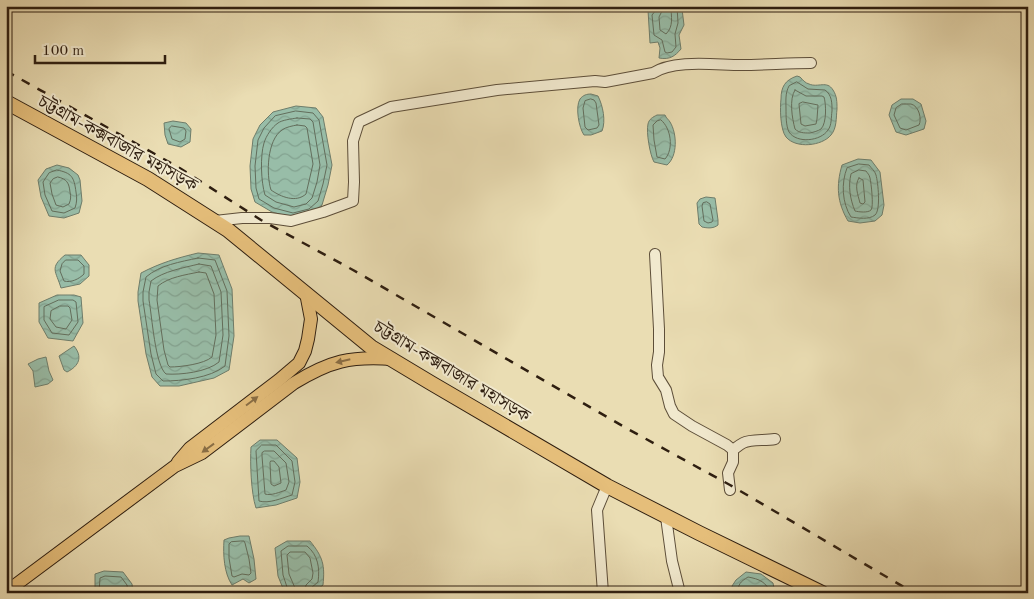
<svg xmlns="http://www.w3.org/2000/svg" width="1034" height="599" font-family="'Old Standard TT','Noto Serif Bengali',serif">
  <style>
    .water { fill: url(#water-waves); stroke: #6e7d6b }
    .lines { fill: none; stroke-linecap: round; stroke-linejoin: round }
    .shore { stroke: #636e5c; stroke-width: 1 }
    .minor-casing { stroke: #5d4e39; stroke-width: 12 }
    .major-casing { stroke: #2e1e10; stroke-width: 14 }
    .highway-casing { stroke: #2e1e10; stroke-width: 16 }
    .minor { stroke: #f1e9ce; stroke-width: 10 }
    .major { stroke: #e5be7a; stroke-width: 12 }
    .highway { stroke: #e5be7a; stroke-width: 14 }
    .rail { stroke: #2e1e10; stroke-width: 2.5; stroke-dasharray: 9 9; stroke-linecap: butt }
    .oneway { fill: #8a6e45 }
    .labels { text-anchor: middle; stroke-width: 4; stroke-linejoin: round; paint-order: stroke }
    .street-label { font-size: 18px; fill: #2e1e10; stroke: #f1e9ce }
  </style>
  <defs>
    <pattern id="water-waves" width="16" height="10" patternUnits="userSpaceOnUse" patternTransform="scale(1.25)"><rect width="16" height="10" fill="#98bda8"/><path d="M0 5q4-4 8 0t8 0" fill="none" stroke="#83a290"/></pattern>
  </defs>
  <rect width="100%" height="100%" fill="#eaddb3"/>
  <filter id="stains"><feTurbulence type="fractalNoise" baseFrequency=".004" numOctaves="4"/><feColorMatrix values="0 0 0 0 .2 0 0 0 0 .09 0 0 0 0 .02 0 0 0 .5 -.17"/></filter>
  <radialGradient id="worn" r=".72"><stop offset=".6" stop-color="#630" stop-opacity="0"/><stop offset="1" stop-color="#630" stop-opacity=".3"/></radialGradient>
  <!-- water -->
  <g class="water">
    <path d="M657,6h23l2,3 2,16 -5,10 2,14c-6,7 -11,11 -22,9l1,-10 -2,-6 -8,1 -2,-33z"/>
    <path d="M797,76l3,1c3,3 5,6 9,7 9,4 18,-4 24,6 4,6 4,12 4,19 -1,9 0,19 -6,26 -9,11 -35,14 -45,2 -6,-8 -6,-29 -5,-38 0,-12 4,-19 16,-23z"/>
    <path d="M591,94l7,2c5,10 8,25 4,35l-11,4h-7c-5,-7 -9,-28 -4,-36 3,-4 7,-5 11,-5z"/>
    <path d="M901,99h12l8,5 5,17 -2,8 -18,6 -10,-3 -7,-17 3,-10z"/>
    <path d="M296,106l20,2 7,9 9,48 -4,20 -6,20 -10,9 -18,4 -22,-6 -17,-10 -4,-13 -1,-23 3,-27 7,-14 13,-13z"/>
    <path d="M657,115h8c1,3 4,5 5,7 7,11 8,34 -3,43l-13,-3c-4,-7 -8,-30 -6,-38 1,-5 5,-7 9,-9z"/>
    <path d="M173,121l13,2 5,6 -1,13 -9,5 -13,-3 -3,-9 -1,-12z"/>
    <path d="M858,159l13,1 9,12 4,33 -2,10 -7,6 -15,2 -12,-2c-11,-19 -12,-35 -6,-56z"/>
    <path d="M57,165l12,3 9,7 2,5 2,21 -3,12 -15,5 -15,-2 -8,-19 -3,-17 8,-11z"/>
    <path d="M706,197l9,1 3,22v5c-5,4 -11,3 -16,2l-3,-3 -2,-21 3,-4z"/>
    <path d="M198,253l21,2 13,34 2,47 -5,34 -15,8 -35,8h-19l-8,-9 -6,-23 -8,-53v-9l3,-19c19,-10 36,-15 57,-20z"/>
    <path d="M65,255h16l8,10v11l-9,8 -19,4c-5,-17 -12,-20 4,-33z"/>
    <path d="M57,295h17l7,2 2,26 -10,18 -25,-3 -9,-16v-19z"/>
    <path d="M74,346c9,11 5,20 -7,26l-3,-2 -5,-14z"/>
    <path d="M46,357l3,14 4,9 -5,4 -13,3 -2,-16 -5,-7 10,-5z"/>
    <path d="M260,440h17l20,18 3,24 -3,16 -21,7 -20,3c-5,-15 -6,-45 -5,-61z"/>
    <path d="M240,536h9l5,23 2,20 -7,4 -6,-4 -11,6c-8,-12 -9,-30 -8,-45l5,-2z"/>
    <path d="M287,541h23c13,16 15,24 13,44l-10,8h-7l-12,-3 -10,1 -6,-15 -3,-28z"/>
    <path d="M104,571l19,1 9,12 1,9h-38v-19z"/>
    <path d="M746,572l15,2 12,9 2,10h-41l-2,-7 4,-6z"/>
  </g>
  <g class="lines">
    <!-- shore -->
    <g class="shore">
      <path d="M656,6v4l-4,5 2,20 8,5 3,12 2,1 5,-1 4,-5 -1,-13 3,-11 -1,-17"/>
      <path d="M662,6v5l-3,6 1,13 6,4c8,-8 5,-17 5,-28"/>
      <path d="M797,82l11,7 17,1c7,5 7,13 7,21 -1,6 0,14 -4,19 -7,11 -31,14 -39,2 -3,-6 -3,-16 -3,-23 0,-8 -1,-16 3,-23z"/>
      <path d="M795,90l11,6h16l2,1c2,6 3,26 -3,32 -3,2 -7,3 -11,4 -6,0 -11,0 -15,-4 -3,-11 -6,-30 0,-39z"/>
      <path d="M591,99l3,1 2,3 3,22 -2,3 -9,2 -3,-3 -2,-19 2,-7z"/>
      <path d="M803,102l15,3 -1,14 -1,5 -11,2 -4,-2 -2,-20z"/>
      <path d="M902,104c2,0 7,0 9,0 8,2 11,15 8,21l-13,5 -6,-2 -6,-13 2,-7z"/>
      <path d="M296,111l17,2 6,7 8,45 -4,19 -5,17 -9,8 -16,4 -19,-5 -15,-9 -3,-11 -1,-22 3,-26 6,-12 11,-12z"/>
      <path d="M297,118l13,1 3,3 7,43 -3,17 -5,16 -6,6 -12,3 -18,-5 -11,-7c-4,-13 -5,-39 -1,-52 2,-7 8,-16 14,-20 4,-3 13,-4 19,-5z"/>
      <path d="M661,120c10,8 13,29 4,39l-8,-2 -3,-17 -1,-15 4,-4z"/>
      <path d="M297,125l8,1 2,2 6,36 -7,30c-10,9 -25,3 -35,-4 -5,-16 -4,-50 11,-60 4,-3 10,-4 15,-5z"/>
      <path d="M172,126l12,2 2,3 -1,8 -5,3 -8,-3 -3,-10z"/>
      <path d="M859,164l10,1c2,3 6,6 7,10 2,7 5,35 -1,40 -6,5 -17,3 -24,2 -9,-14 -10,-34 -4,-49z"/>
      <path d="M57,170c15,3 17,7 19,22 1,6 1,10 -1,16l-11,5 -12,-2 -7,-16 -2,-13 6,-9z"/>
      <path d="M859,170l7,1c2,3 3,3 4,7 1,4 4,29 1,32 -3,3 -12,2 -16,1 -5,-12 -7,-25 -4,-37z"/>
      <path d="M58,177c9,2 11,6 12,15 1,5 1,7 -1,12l-6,3 -7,-2 -4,-11 -2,-11 3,-4z"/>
      <path d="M859,178l4,2 2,22 -2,2 -3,-1c-2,-8 -6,-18 -1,-25z"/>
      <path d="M707,202l3,2 3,16 -1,2 -4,1 -4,-2 -2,-15 1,-3z"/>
      <path d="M198,258l17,2 12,31 2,45 -4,30c-15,12 -43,15 -62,15l-7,-7 -5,-20 -8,-53v-9l3,-15c14,-12 34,-15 52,-19z"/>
      <path d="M66,260h12l6,6v8c-5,5 -13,9 -20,7l-4,-10 2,-7z"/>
      <path d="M199,264l12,2 10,26 2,43 -4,27c-12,10 -38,13 -53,12 -11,-9 -14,-58 -17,-74v-8l2,-11c13,-10 32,-13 48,-17z"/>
      <path d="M199,272l7,1 8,21 2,41 -4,22c-8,7 -31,10 -42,10l-2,-2 -4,-15 -7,-50 1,-14c11,-9 27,-11 41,-14z"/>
      <path d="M59,300h14l3,2 2,20 -9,13 -17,-2 -8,-13v-13z"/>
      <path d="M60,306h8l2,2 2,12 -6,9 -10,-2 -6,-8 1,-8z"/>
      <path d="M262,445h14l16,16 3,21 -3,13c-10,3 -23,9 -33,6l-3,-50z"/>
      <path d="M265,451h9l12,12 3,19 -3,8c-6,2 -15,6 -21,4l-3,-38v-3z"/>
      <path d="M271,461h3l5,6 2,16 -7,3 -3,-2 -1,-21z"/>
      <path d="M241,541h3l1,2 4,16 2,14 -2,2 -7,-1 -8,3 -2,-1 -3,-18v-14l2,-2z"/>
      <path d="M99,593l1,-15 5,-2 16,1 6,8 1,8"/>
      <path d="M289,593l-6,-18 -2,-24 7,-5h19c11,9 13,22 11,36l-7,6 -1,5"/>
      <path d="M295,593v-5l-6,-14 -2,-19 3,-3h15l5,6 3,15 -1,6 -6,6 -2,8"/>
      <path d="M738,593c0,-9 2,-11 10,-16 11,2 19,5 22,16"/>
    </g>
    <defs>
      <g id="minor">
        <path d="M215,221l27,-3h28l21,3 32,-9 30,-11 1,-19 -1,-41 6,-19 32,-15 106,-17 98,-9 10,1 48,-9c21,-14 63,-8 88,-8 23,0 47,-2 70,-2"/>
        <path d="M655,254l4,75v23l-2,13 1,12 8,13 4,16 4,8 18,12 35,19 6,5v12l-5,11 2,17"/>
        <path d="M733,450c3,-2 6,-5 10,-7 8,-4 22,-2 32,-4"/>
        <path d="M666,517l6,44 8,32"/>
        <path d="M350,593h6"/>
        <path d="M603,593l-6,-83 10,-24"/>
      </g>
      <g id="major">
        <path d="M178,462l12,-14 89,-68 20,-17 6,-12 3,-12 3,-20 -5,-26"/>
        <path d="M6,592l169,-126 27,-13 92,-70c36,-22 56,-27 98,-24"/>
      </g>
      <path id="highway" d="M6,102l142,77 80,51 143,117 60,36 176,103 92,47 123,60"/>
    </defs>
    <!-- minor casing -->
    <use href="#minor" class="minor-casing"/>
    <!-- major casing -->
    <use href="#major" class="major-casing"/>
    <!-- highway casing -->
    <use href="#highway" class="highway-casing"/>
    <!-- minor -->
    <use href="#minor" class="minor"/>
    <!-- major -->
    <use href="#major" class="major"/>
    <!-- highway -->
    <use href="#highway" class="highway"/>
    <!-- rail -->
    <path class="rail" d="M6,71l172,96 83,53 92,50 273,158 104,57 184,108"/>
  </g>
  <!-- one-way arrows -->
  <defs><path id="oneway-solid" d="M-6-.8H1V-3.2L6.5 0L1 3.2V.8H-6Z" transform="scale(1.25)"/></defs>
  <g class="oneway">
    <use href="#oneway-solid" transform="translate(343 361) rotate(167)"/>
    <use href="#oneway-solid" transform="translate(252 401) rotate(-37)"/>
    <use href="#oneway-solid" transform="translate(208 448) rotate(144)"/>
  </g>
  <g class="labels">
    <!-- street labels -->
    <g class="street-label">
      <text transform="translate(118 143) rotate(29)" y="6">চট্টগ্রাম-কক্সবাজার মহাসড়ক</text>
      <text transform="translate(452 371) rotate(31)" y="6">চট্টগ্রাম-কক্সবাজার মহাসড়ক</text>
    </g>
  </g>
  <!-- margin -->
  <rect width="1034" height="599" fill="none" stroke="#eaddb3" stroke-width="25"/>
  <rect x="8" y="8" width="1019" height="584" fill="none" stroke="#2e1e10" stroke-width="2.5"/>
  <rect x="12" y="12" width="1009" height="574" fill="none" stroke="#2e1e10"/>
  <!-- scale -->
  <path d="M35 55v8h130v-8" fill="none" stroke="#2e1e10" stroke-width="2.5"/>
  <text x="42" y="55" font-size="15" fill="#2e1e10" stroke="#f1e9ce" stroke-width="4" paint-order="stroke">100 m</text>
  <rect width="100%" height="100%" filter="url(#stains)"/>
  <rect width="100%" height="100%" fill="url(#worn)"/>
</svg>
